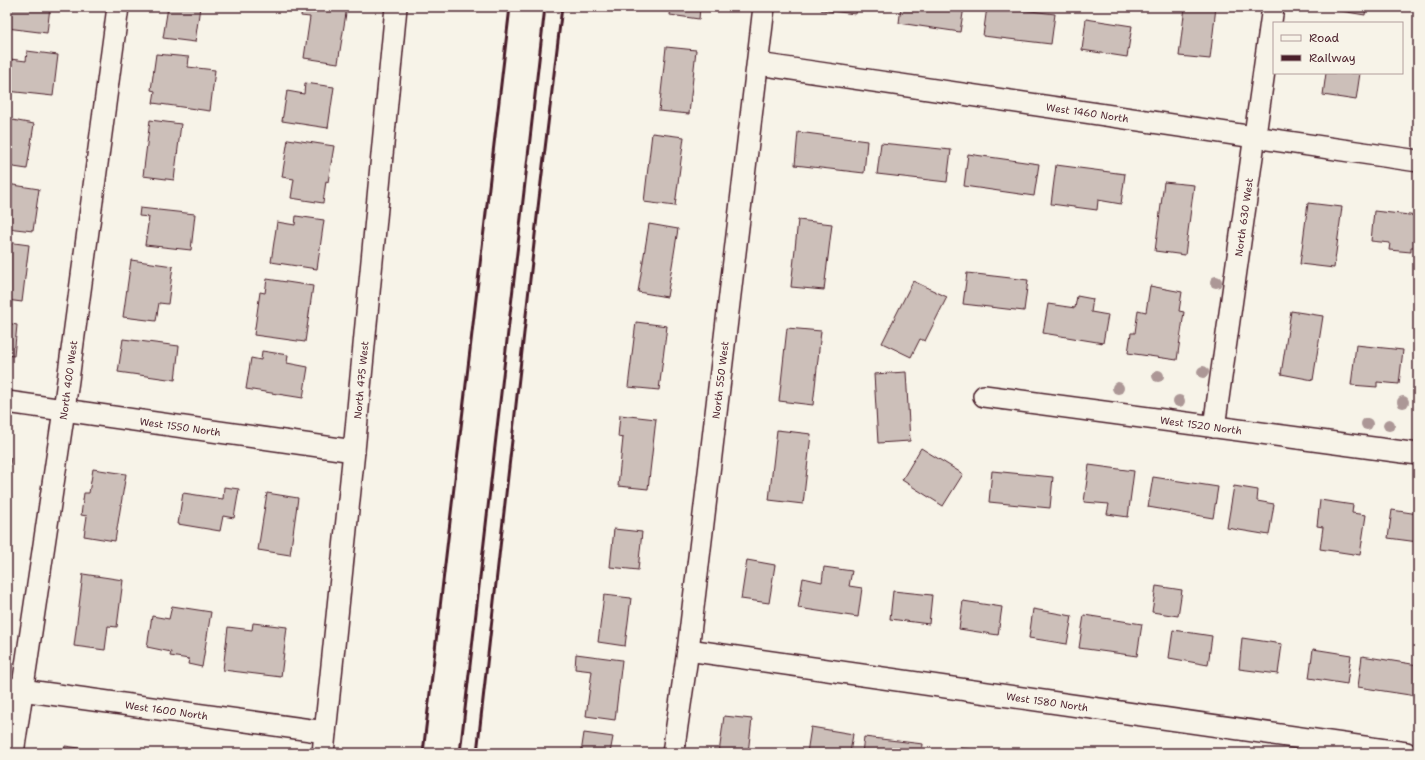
<svg xmlns="http://www.w3.org/2000/svg" width="1425" height="760" font-family="'Shantell Sans',sans-serif">
  <style>
    .building { fill: #ccbfb9; stroke: #4a1f2b }
    .lines { fill: none; stroke-linecap: round; stroke-linejoin: round }
    .minor-casing { stroke: #4a1f2b; stroke-width: 24 }
    .minor { stroke: #f7f3e8; stroke-width: 21 }
    .rail { stroke: #4a1f2b; stroke-width: 3 }
    .tree { fill: #ac9796 }
    .labels { text-anchor: middle; stroke-width: 3.5; stroke-linejoin: round; paint-order: stroke }
    .street-label { font-size: 10px; fill: #4a1f2b; stroke: #f7f3e8 }
  </style>
  <rect width="100%" height="100%" fill="#f7f3e8"/>
  <filter id="ink" filterUnits="userSpaceOnUse"><feTurbulence type="fractalNoise" baseFrequency=".025" numOctaves="2"/><feDisplacementMap in="SourceGraphic" scale="8" xChannelSelector="R" yChannelSelector="G"/><feConvolveMatrix kernelMatrix="1 2 1 2 8 2 1 2 1" color-interpolation-filters="sRGB"/></filter>
  <g filter="url(#ink)">
    <!-- building -->
    <g class="building">
      <path d="M7,7h43l-3,26 -40,-5z"/>
      <path d="M168,7h32l-5,35 -32,-4z"/>
      <path d="M302,7h45l-9,56 -34,-5 6,-41 -9,-1z"/>
      <path d="M671,7h29l-1,12 -29,-4z"/>
      <path d="M822,7h35l-1,7 -35,-4z"/>
      <path d="M901,7h63l-4,25 -61,-9z"/>
      <path d="M987,7h11l57,7 -4,30 -68,-8z"/>
      <path d="M1185,7h31l-6,52 -31,-3z"/>
      <path d="M1335,7h31l-1,8 -30,-5z"/>
      <path d="M1086,19l46,7 -5,31 -45,-7z"/>
      <path d="M666,47l30,3 -7,64 -30,-3z"/>
      <path d="M27,51l31,4 -5,41 -46,-5 3,-32 16,2z"/>
      <path d="M156,54l33,3 -1,10 27,3 -5,41 -57,-8 2,-12 -4,-1z"/>
      <path d="M1326,73h34l-4,27 -33,-5z"/>
      <path d="M305,83l29,4 -6,41 -46,-7 5,-30 17,3z"/>
      <path d="M7,119l27,5 -7,45 -20,-3z"/>
      <path d="M150,120l31,4 -7,56 -31,-4z"/>
      <path d="M798,132l69,9 -3,32 -69,-8z"/>
      <path d="M652,133l32,4 -9,69 -31,-4z"/>
      <path d="M288,139l46,7 -6,36 -2,-1 -3,22 -32,-5 3,-19 -12,-2z"/>
      <path d="M881,143l70,7 -4,32 -70,-8z"/>
      <path d="M968,154l71,10 -5,32 -70,-10z"/>
      <path d="M1056,165l69,9 -4,30 -23,-4 -1,10 -46,-6z"/>
      <path d="M1164,182l30,3 -9,70 -30,-4z"/>
      <path d="M7,184l32,5 -6,42 -26,-3z"/>
      <path d="M1308,203l34,4 -8,61 -34,-4z"/>
      <path d="M140,208l55,6 -4,36 -46,-5 4,-28 -10,-1z"/>
      <path d="M1374,211l44,5v31h-7v5l-22,-2 1,-7 -19,-2z"/>
      <path d="M296,216l28,4 -7,49 -46,-7 6,-40 18,3z"/>
      <path d="M798,220l34,4 -8,66 -33,-3z"/>
      <path d="M649,224l29,5 -11,68 -29,-5z"/>
      <path d="M7,242l22,3 -7,57 -15,-2z"/>
      <path d="M131,260l42,6 -5,38 -9,-1 -3,18 -33,-4z"/>
      <path d="M967,273l61,7 -4,31 -61,-7z"/>
      <path d="M267,279l46,7 -8,56 -51,-7 6,-43 5,1z"/>
      <path d="M913,281l34,16 -22,44 -5,-2 -9,18 -29,-14z"/>
      <path d="M1150,286l32,6 -3,19 5,1 -7,48 -49,-7 3,-20h4l3,-23 8,2z"/>
      <path d="M1077,296l16,3 -2,13 17,3 -5,28 -60,-10 5,-29 27,4z"/>
      <path d="M1291,311l32,5 -10,64 -32,-6z"/>
      <path d="M636,322l31,4 -8,64 -31,-3z"/>
      <path d="M7,323l10,2 -3,31 -7,-1z"/>
      <path d="M787,328l34,3 -8,74 -34,-4z"/>
      <path d="M123,339l56,7 -4,34 -57,-8z"/>
      <path d="M1356,345l47,5 -4,34 -22,-2v5l-26,-2z"/>
      <path d="M262,351l26,4 -1,8 21,4 -5,31 -57,-9 5,-31 10,2z"/>
      <path d="M906,372l4,69 -32,2 -4,-69z"/>
      <path d="M620,415l36,4 -8,70 -30,-3 5,-48 -5,-1z"/>
      <path d="M777,430l34,4 -8,70 -34,-4z"/>
      <path d="M921,448l42,26 -20,32 -41,-26z"/>
      <path d="M7,457l4,1 -4,24z"/>
      <path d="M1089,465l45,6 -6,46 -21,-3 2,-10 -25,-2z"/>
      <path d="M93,469l33,5 -11,67 -31,-5 3,-20 -6,-1 3,-22h5z"/>
      <path d="M992,471l61,6 -3,31 -61,-6z"/>
      <path d="M1153,477l65,10 -5,31 -65,-11z"/>
      <path d="M1234,486l24,4 -1,11 17,3 -5,31 -42,-7z"/>
      <path d="M224,487l15,2 -5,29 -11,-2 -3,15 -42,-7 5,-31 40,6z"/>
      <path d="M267,493l31,5 -8,57 -32,-5z"/>
      <path d="M1320,500l33,5 -1,8 14,2 -6,40 -40,-6 3,-22 -6,-1z"/>
      <path d="M1392,510l26,4v28l-30,-4z"/>
      <path d="M614,529l28,3 -4,38 -28,-3z"/>
      <path d="M747,560l28,5 -6,38 -28,-4z"/>
      <path d="M824,567l28,4 -3,15 13,2 -4,29 -60,-9 5,-30 19,4z"/>
      <path d="M83,574l40,6 -6,47 -9,-1 -3,24 -31,-4z"/>
      <path d="M1156,586l26,4 -4,26 -26,-4z"/>
      <path d="M893,591l39,4 -3,29 -39,-5z"/>
      <path d="M604,595l27,3 -6,48 -27,-4z"/>
      <path d="M963,601l39,6 -4,28 -39,-6z"/>
      <path d="M172,606l39,6 -9,55 -14,-3 1,-5 -19,-3 1,-4 -24,-5 5,-31 17,3z"/>
      <path d="M1033,609l39,7 -5,28 -38,-6z"/>
      <path d="M1084,615l58,9 -5,32 -58,-8z"/>
      <path d="M253,623l34,4 -6,50 -58,-7 5,-43 24,3z"/>
      <path d="M1173,630l39,6 -4,29 -39,-7z"/>
      <path d="M1242,638l40,6 -4,30 -39,-5z"/>
      <path d="M1313,649l38,6 -4,29 -38,-6z"/>
      <path d="M576,654l46,6 -7,60 -29,-4 6,-45 -17,-2z"/>
      <path d="M1362,656l56,9v20l-2,11 -58,-9z"/>
      <path d="M724,716l28,3 -4,34h-29z"/>
      <path d="M811,727l42,7 -3,19h-43z"/>
      <path d="M584,733l29,4 -3,16h-29z"/>
      <path d="M864,737l59,7 -1,9h-60z"/>
      <path d="M65,746l50,7h-51z"/>
      <path d="M959,748l38,5h-39z"/>
    </g>
    <g class="lines">
      <defs>
        <g id="minor">
          <path id="s1" d="M758,64l660,97"/>
          <path id="s2" d="M984,396l434,58"/>
          <path id="s3" d="M7,402l347,49"/>
          <path id="s4" d="M1214,427l59,-420"/>
          <path id="s5" d="M688,650l718,103"/>
          <path id="s6" d="M7,688l318,44"/>
          <path id="s7" d="M13,753l51,-343 54,-403"/>
          <path id="s8" d="M323,753l31,-302 42,-444"/>
          <path id="s9" d="M673,753l15,-103 76,-643"/>
        </g>
      </defs>
      <!-- minor casing -->
      <use href="#minor" class="minor-casing"/>
      <!-- minor -->
      <use href="#minor" class="minor"/>
      <!-- rail -->
      <g class="rail">
        <path d="M423,753l87,-746"/>
        <path d="M460,753l85,-746"/>
        <path d="M477,753l62,-554 23,-192"/>
      </g>
    </g>
    <!-- trees -->
    <g class="tree">
      <circle cx="1216" cy="282" r="6"/>
      <circle cx="1203" cy="372" r="6"/>
      <circle cx="1158" cy="376" r="6"/>
      <circle cx="1118" cy="388" r="6"/>
      <circle cx="1179" cy="401" r="6"/>
      <circle cx="1403" cy="402" r="6"/>
      <circle cx="1367" cy="424" r="6"/>
      <circle cx="1389" cy="425" r="6"/>
    </g>
  </g>
  <g class="labels">
    <!-- street labels -->
    <g class="street-label">
      <text dy="4" stroke="none"><textPath href="#s1" startOffset="333">West 1460 North</textPath></text>
      <text dy="4" stroke="none"><textPath href="#s4" startOffset="212">North 630 West</textPath></text>
      <text dy="4" stroke="none"><textPath href="#s7" startOffset="377">North 400 West</textPath></text>
      <text dy="4" stroke="none"><textPath href="#s8" startOffset="375">North 475 West</textPath></text>
      <text dy="4" stroke="none"><textPath href="#s9" startOffset="376">North 550 West</textPath></text>
      <text dy="4" stroke="none"><textPath href="#s2" startOffset="219">West 1520 North</textPath></text>
      <text dy="4" stroke="none"><textPath href="#s3" startOffset="175">West 1550 North</textPath></text>
      <text dy="4" stroke="none"><textPath href="#s5" startOffset="363">West 1580 North</textPath></text>
      <text dy="4" stroke="none"><textPath href="#s6" startOffset="161">West 1600 North</textPath></text>
    </g>
  </g>
  <!-- margin -->
  <rect width="1425" height="760" fill="none" stroke="#f7f3e8" stroke-width="24"/>
  <rect x="12" y="12" width="1401" height="736" fill="none" stroke="#4a1f2b" stroke-width="1.5" filter="url(#ink)"/>
  <!-- legend -->
  <rect x="1273" y="22" width="130" height="52" fill="#f7f3e8" stroke="#b29e9c"/>
  <rect x="1281" y="35" width="20" height="6" fill="#f7f3e8" stroke="#b29e9c"/>
  <text x="1309" y="42" font-size="12" fill="#4a1f2b">Road</text>
  <rect x="1281" y="55" width="20" height="6" fill="#4a1f2b" stroke="#b29e9c"/>
  <text x="1309" y="62" font-size="12" fill="#4a1f2b">Railway</text>
</svg>
